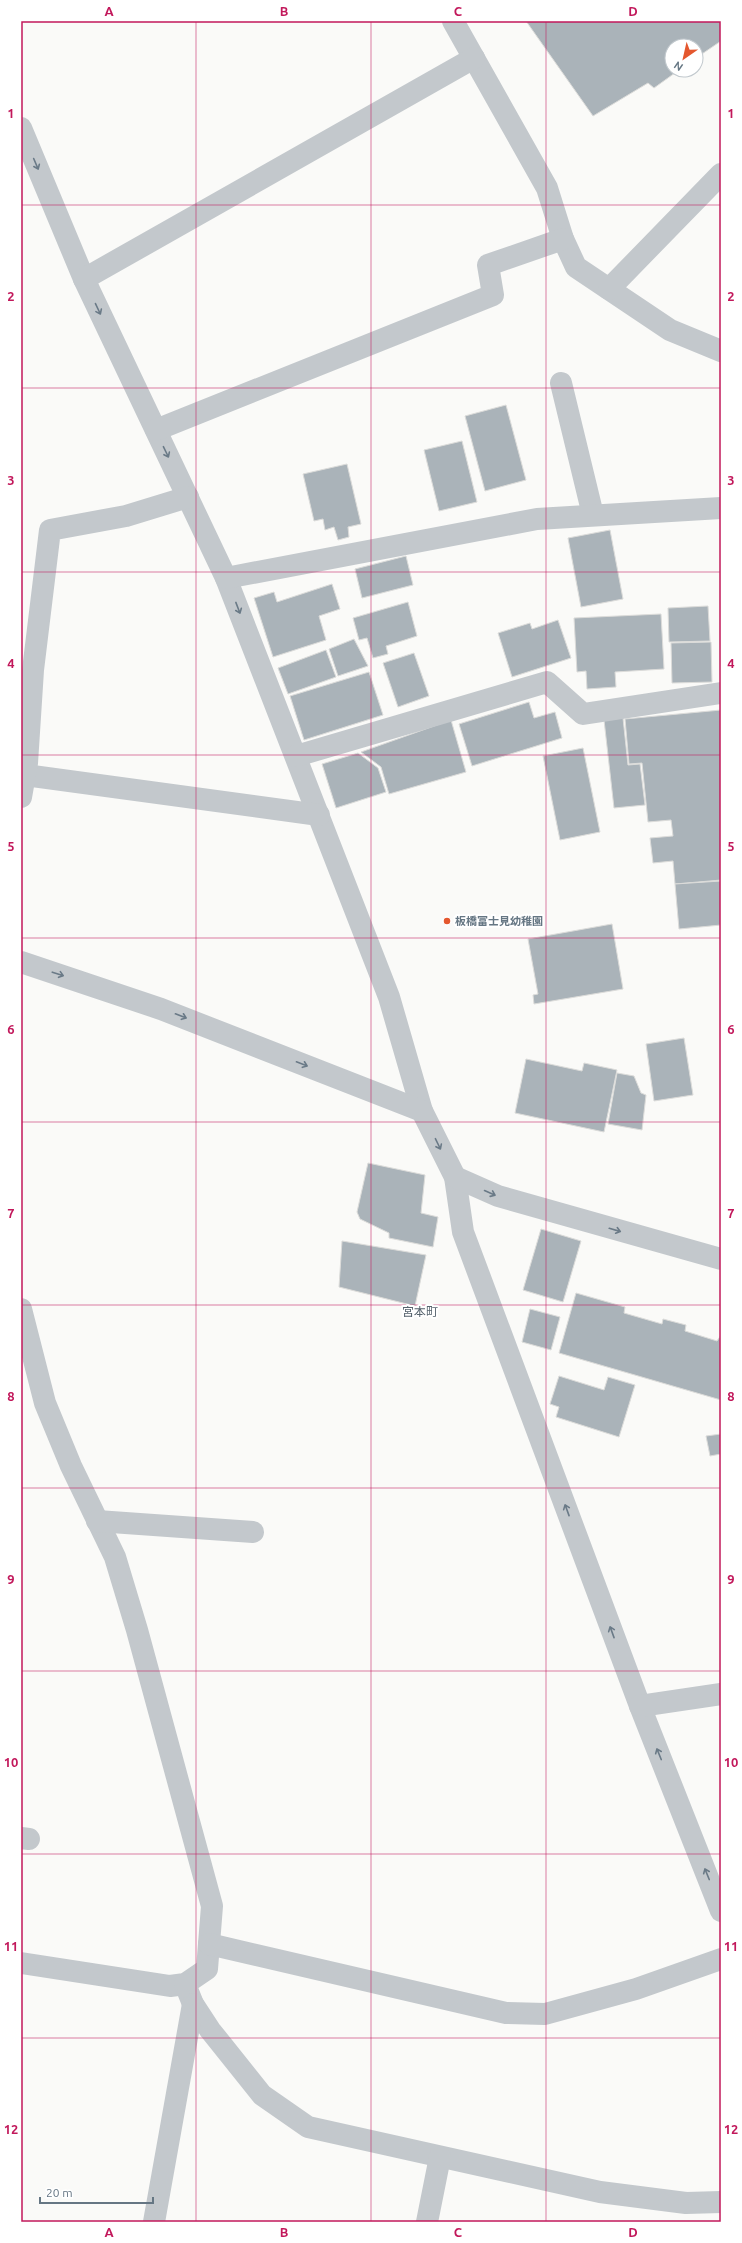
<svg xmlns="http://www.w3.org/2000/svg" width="742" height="2243" font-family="Ubuntu,'Noto Sans JP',sans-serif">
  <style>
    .building { fill: #aab3b9; stroke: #dcdcda }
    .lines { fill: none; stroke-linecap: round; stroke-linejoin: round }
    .minor { stroke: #c3c8cc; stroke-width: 22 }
    .oneway { stroke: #6a7a87 }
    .grid { fill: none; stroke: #c2185b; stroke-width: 1; stroke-opacity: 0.55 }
    .poi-dot { fill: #e4572e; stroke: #fff; stroke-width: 1.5 }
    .labels { text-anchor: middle; stroke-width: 4; stroke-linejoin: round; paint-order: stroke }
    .poi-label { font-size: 11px; font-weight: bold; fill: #657683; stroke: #fff; text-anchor: start }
    .neighbourhood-label { font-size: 12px; fill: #57646e; stroke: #fff }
    .neatline { fill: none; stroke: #c2185b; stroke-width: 1.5 }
    .grid-label { font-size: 13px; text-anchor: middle; font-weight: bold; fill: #c2185b }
  </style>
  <rect width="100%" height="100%" fill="#fafaf8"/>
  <!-- building -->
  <g class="building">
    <path d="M526,21h195v20l-25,17v-12h-24v24h7l-25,18 -6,-5 -55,33z"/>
    <path d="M506,405l20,75 -41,11 -20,-75z"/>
    <path d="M462,441l15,61 -38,9 -15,-61z"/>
    <path d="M347,464l14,60 -13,3 1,10 -11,3 -4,-13 -9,3 -2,-11 -9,2 -11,-47z"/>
    <path d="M610,530l13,69 -42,8 -13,-69z"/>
    <path d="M406,556l7,29 -51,13 -7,-29z"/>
    <path d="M332,584l8,25 -21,7 7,24 -53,17 -19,-59 20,-6 3,10z"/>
    <path d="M408,602l9,34 -31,10 2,8 -15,4 -6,-20 -8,2 -6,-22z"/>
    <path d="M708,606l2,35 -41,1 -1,-34z"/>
    <path d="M661,614l3,55 -49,3 1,15 -29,2 -1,-18 -9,1 -3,-54z"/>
    <path d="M558,620l13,38 -59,19 -14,-44 32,-10 2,6z"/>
    <path d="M354,639l14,27 -30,10 -9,-27z"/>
    <path d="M711,642l1,40 -40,1 -1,-40z"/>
    <path d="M326,650l10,27 -48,17 -10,-26z"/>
    <path d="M414,653l15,43 -31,11 -15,-44z"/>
    <path d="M369,672l14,43 -79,25 -14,-44z"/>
    <path d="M529,702l5,16 21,-6 7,26 -90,28 -13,-42z"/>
    <path d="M721,710v170l-46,4 -2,-23 -20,2 -3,-25 23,-2 -2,-16 -23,2 -6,-59 -13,1 -4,-45z"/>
    <path d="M623,718l5,47 12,-1 5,41 -31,3 -10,-88z"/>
    <path d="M451,720l15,52 -77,22 -8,-27 -20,-15z"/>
    <path d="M583,748l17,84 -40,8 -17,-84z"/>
    <path d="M358,753l20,15 8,24 -50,16 -14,-44z"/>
    <path d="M721,881v44l-42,4 -4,-45z"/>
    <path d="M612,924l11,65 -89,15 -1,-9 5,-1 -10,-55z"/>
    <path d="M684,1038l9,57 -39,6 -8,-57z"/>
    <path d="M526,1059l56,12 2,-8 33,7 -13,62 -89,-19z"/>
    <path d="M617,1073l17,3 7,17 5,2 -4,35 -34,-6z"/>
    <path d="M368,1163l57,12 -4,38 17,4 -5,30 -44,-9v-5l-29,-14 -3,-7z"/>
    <path d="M541,1229l40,12 -18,61 -40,-12z"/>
    <path d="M342,1241l84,14 -11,51 -76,-19z"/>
    <path d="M576,1293l49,14 -1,6 38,11 1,-5 23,6 -1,6 32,10 4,-6v65l-162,-47z"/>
    <path d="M530,1309l30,8 -9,33 -29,-8z"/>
    <path d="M559,1376l45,14 4,-13 27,8 -16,52 -63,-20 3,-10 -9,-3z"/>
    <path d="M721,1434v20l-11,2 -4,-20z"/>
  </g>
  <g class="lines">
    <!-- minor -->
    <g class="minor">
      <path d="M453,21l94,167 16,51 13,28 94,63 51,21"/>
      <path d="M21,128l63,151 142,299 163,419 33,114 33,66 8,55 177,474 81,205"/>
      <path d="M84,279l390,-221"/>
      <path d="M609,289l112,-115"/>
      <path d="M561,383l32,132"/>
      <path d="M156,430l337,-135 -5,-30 75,-26"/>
      <path d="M226,578l311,-59 184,-11"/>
      <path d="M296,756l251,-74 36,32 138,-21"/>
      <path d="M25,775l294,40"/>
      <path d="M21,797l6,-34 6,-93 17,-140 76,-14 62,-19"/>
      <path d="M21,962l140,47 261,102"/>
      <path d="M455,1177l43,19 223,63"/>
      <path d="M21,1309l24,94 26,63 44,91 22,73 75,276 -5,63 -22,15 -15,2 -149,-23"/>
      <path d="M97,1521l156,11"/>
      <path d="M640,1706l81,-12"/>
      <path d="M21,1838l8,1"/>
      <path d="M209,1944l297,69 39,1 91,-25 85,-30"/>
      <path d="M185,1984l8,20 17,26 52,65 46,32 292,65 86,11 35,-1"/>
      <path d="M154,2222l39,-218"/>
      <path d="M427,2222l13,-65"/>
    </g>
  </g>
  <!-- one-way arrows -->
  <defs><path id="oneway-shaft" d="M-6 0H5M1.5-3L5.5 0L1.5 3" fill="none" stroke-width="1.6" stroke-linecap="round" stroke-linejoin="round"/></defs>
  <g class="oneway">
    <use href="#oneway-shaft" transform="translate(36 164) rotate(67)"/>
    <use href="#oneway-shaft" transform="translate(98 309) rotate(65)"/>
    <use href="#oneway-shaft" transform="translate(166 452) rotate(64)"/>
    <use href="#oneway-shaft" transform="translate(238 608) rotate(69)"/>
    <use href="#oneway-shaft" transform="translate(58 974) rotate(18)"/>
    <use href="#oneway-shaft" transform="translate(181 1016) rotate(21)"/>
    <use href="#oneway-shaft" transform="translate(302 1064) rotate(21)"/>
    <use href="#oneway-shaft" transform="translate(438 1144) rotate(64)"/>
    <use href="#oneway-shaft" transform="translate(490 1193) rotate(24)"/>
    <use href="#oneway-shaft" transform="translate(615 1230) rotate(16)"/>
    <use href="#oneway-shaft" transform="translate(567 1510) rotate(-110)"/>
    <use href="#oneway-shaft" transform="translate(612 1632) rotate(-110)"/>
    <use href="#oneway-shaft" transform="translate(659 1754) rotate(-112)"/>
    <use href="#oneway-shaft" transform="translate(707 1874) rotate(-112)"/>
  </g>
  <!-- grid -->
  <path class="grid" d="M196,21v2201M371,21v2201M546,21v2201M21,205h700M21,388h700M21,572h700M21,755h700M21,938h700M21,1122h700M21,1305h700M21,1488h700M21,1671h700M21,1854h700M21,2038h700"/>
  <!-- markers -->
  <circle class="poi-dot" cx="447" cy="921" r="4"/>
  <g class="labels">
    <!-- poi labels -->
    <g class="poi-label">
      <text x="455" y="925">板橋富士見幼稚園</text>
    </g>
    <!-- neighbourhood labels -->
    <g class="neighbourhood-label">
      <text x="420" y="1316">宮本町</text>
    </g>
  </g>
  <!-- border -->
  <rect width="742" height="2243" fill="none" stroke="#ffffff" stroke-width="44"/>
  <!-- north arrow -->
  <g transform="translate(684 58) rotate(214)"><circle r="19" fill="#ffffff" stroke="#c1c8cd"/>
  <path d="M0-3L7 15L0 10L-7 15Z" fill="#e4572e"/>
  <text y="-6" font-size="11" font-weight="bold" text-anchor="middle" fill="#657683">N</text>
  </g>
  <!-- scale -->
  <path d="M40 2197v6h113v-6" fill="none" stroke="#657683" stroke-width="2"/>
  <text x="46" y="2197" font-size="12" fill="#657683" stroke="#ffffff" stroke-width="3" paint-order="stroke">20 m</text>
  <rect x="22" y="22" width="698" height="2199" class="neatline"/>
  <g class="grid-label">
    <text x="109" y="16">A</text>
    <text x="284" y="16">B</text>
    <text x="458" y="16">C</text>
    <text x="633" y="16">D</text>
    <text x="11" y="118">1</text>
    <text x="731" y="118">1</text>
    <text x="11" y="301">2</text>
    <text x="731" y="301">2</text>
    <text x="11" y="485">3</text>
    <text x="731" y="485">3</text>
    <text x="11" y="668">4</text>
    <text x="731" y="668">4</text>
    <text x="11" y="851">5</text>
    <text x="731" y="851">5</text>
    <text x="11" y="1034">6</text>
    <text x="731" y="1034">6</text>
    <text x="11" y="1218">7</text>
    <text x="731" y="1218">7</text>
    <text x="11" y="1401">8</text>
    <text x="731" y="1401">8</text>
    <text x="11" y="1584">9</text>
    <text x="731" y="1584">9</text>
    <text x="11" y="1767">10</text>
    <text x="731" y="1767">10</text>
    <text x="11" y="1951">11</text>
    <text x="731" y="1951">11</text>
    <text x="11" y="2134">12</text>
    <text x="731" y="2134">12</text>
    <text x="109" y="2237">A</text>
    <text x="284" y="2237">B</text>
    <text x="458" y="2237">C</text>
    <text x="633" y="2237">D</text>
  </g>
</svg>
